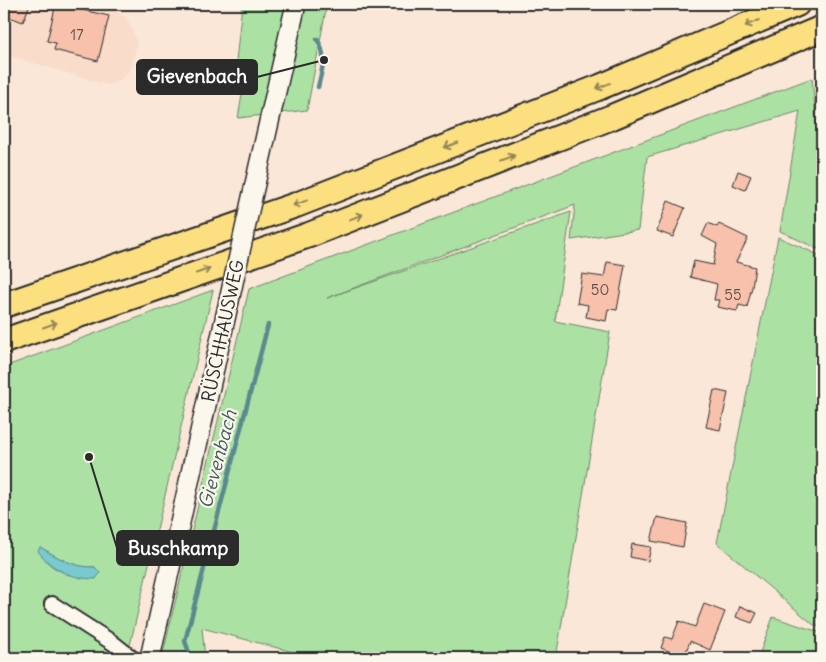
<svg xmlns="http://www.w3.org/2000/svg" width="826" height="662" font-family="Delius,sans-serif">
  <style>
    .built { fill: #f9dcca }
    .green { fill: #ace1a4; stroke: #6c8668; fill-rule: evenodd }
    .water { fill: #78c9d0; stroke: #598a8e }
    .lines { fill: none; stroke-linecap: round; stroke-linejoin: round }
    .stream { stroke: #598a8e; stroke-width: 4.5 }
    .building { fill: #f8c1ab; stroke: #2b2b2b }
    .street-casing { stroke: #2b2b2b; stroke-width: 18 }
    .secondary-casing { stroke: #2b2b2b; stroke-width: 22 }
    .highway-casing { stroke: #2b2b2b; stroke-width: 28 }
    .street { stroke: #fbf7ec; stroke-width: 14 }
    .secondary { stroke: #fbf7ec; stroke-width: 19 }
    .highway { stroke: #fce080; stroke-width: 24 }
    .secondary-bridge-casing { stroke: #2b2b2b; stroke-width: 22; stroke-linecap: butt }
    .secondary-bridge { stroke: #fbf7ec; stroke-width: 19 }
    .oneway { stroke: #948656 }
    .labels { text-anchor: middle; stroke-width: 4.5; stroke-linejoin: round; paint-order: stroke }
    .number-label { font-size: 15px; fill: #5e504b }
    .street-label { font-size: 18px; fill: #2b2b2b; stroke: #fbf7ec }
    .water-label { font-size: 19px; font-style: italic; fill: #425a5d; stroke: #fbf7ec }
    .leader { fill: none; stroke: #2b2b2b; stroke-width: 2 }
    .callout-dot { fill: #2b2b2b; stroke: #fbf7ec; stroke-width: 2 }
    .callout { fill: #2b2b2b; stroke: #2b2b2b; stroke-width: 2 }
    .callout-label { font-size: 19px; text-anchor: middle; font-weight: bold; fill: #fff }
  </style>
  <rect width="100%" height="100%" fill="#fae7d8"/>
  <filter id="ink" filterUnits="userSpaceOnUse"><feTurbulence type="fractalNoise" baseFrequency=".02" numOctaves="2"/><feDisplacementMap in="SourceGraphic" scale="10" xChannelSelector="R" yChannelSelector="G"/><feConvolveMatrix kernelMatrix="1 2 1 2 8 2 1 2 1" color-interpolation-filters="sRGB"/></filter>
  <g filter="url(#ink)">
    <!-- built -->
    <path class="built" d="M4,4h103l19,14 7,13 4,14 -8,26 -10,10 -11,4 -104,-31z"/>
    <!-- green -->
    <g class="green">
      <path d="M242,4h85l-20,106 -69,8 5,-29 -10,2z"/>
      <path d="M812,78l10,102v71l-42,-20 20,-120 -153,46 -9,73 -67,10 4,-35 -248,93 244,-86 -16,109 55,11 -54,326h-264l1,-6 -91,-24 3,30h-43l87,-369z"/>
      <path d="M778,237l43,19 -2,18 3,2v352l-8,-3 -97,-82z"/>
      <path d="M213,290l-86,368h-123v-291zM40,547c19,11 33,21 55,20l-26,8c-17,-8 -23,-9 -29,-28z"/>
      <path d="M773,617l49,16v25h-64z"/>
    </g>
    <!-- water -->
    <path class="water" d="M40,547c17,10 34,21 55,20l5,6 -4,6c-24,0 -44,-9 -58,-28z"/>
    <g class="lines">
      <!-- stream -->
      <g class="stream">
        <path d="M317,39c11,18 5,29 1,48"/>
        <path d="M191,658l-6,-17 83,-316"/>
      </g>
    </g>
    <!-- building -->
    <g class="building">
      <path d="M4,4h26l-7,18 -19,-7z"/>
      <path d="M56,4l53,12 -11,45 -44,-11 2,-7 -9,-2z"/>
      <path d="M738,171l13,5 -6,14 -12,-5z"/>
      <path d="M668,201l17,7 -12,29 -16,-6z"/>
      <path d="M708,223l9,4 2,-3 29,14 -12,24 19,5 -3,20 -5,20 -8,-2 -2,6 -20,-4 2,-7h-5l3,-16 -27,-7 4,-16 19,4 4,-21 -15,-8z"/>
      <path d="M607,262l18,3 -8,45 -9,-1 -2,12 -20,-4 2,-12 -11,-2 5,-29 22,3z"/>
      <path d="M714,390l14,3 -8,37 -14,-3z"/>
      <path d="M657,517l30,6 -4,24 -32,-6z"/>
      <path d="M632,544l19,3 -3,14 -18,-4z"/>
      <path d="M704,604l21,8 -15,38 -20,-9 -6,16 -23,-9 4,-11 7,2 7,-18 16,6z"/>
      <path d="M740,606l17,7 -5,10 -16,-6z"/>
    </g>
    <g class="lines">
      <defs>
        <path id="street" d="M52,604l61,39 19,15"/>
        <g id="secondary">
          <path d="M259,166l37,-162"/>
          <path d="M150,658l79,-357"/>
        </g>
        <g id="highway">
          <path d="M4,305l292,-100 304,-118 197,-83"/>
          <path d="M4,341l305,-106 303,-118 210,-89"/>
        </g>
      </defs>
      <!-- street casing -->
      <use href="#street" class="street-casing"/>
      <!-- secondary casing -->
      <use href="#secondary" class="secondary-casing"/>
      <!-- highway casing -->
      <use href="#highway" class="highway-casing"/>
      <!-- street -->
      <use href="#street" class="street"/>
      <!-- secondary -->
      <use href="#secondary" class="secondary"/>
      <!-- highway -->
      <use href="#highway" class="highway"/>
      <defs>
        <path id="secondary-bridge" d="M229,301l30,-135"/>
      </defs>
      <!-- secondary-bridge casing -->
      <use href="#secondary-bridge" class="secondary-bridge-casing"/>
      <!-- secondary-bridge -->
      <use href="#secondary-bridge" class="secondary-bridge"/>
    </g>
    <!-- one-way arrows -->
    <defs><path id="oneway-shaft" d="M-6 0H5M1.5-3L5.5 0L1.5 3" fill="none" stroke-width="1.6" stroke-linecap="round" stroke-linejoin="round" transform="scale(1.25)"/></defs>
    <g class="oneway">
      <use href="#oneway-shaft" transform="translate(752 23) rotate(157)"/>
      <use href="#oneway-shaft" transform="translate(603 86) rotate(158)"/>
      <use href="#oneway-shaft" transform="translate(451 145) rotate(159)"/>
      <use href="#oneway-shaft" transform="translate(508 158) rotate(-21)"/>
      <use href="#oneway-shaft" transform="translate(300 203) rotate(160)"/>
      <use href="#oneway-shaft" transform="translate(356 217) rotate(-21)"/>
      <use href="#oneway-shaft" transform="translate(203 271) rotate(-19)"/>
      <use href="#oneway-shaft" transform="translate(50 325) rotate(-19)"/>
    </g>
  </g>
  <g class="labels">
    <!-- number labels -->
    <g class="number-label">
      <text x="77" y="40">17</text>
      <text x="600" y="295">50</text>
      <text x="733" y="300">55</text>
    </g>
    <!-- street labels -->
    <g class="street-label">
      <text transform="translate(223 331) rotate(-78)" y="6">RÜSCHHAUSWEG</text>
    </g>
    <!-- water labels -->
    <g class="water-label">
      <text transform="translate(217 459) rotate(-75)" y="7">Gievenbach</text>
    </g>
  </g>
  <!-- callouts -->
  <path class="leader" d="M324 60L257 77M89 457L117 548"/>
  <g class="callout-dot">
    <circle cx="324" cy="60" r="5"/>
    <circle cx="89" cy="457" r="5"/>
  </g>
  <g class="callout">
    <rect x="137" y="60" width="120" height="34" rx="5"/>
    <rect x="117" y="531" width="121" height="34" rx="5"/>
  </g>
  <g class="callout-label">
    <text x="197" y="83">Gievenbach</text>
    <text x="178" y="555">Buschkamp</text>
  </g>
  <!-- margin -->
  <rect width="826" height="662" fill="none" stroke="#fbf7ec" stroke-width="20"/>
  <rect x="10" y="10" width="806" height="642" fill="none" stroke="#2b2b2b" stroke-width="2" filter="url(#ink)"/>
</svg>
